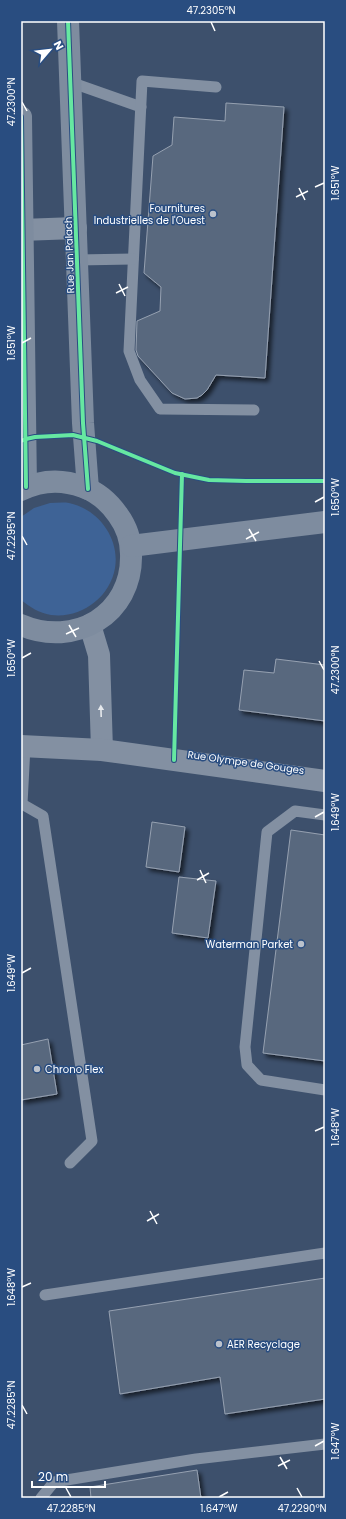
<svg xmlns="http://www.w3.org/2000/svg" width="346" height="1519" font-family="Poppins,sans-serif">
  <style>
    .green { fill: #3e6396 }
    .building { fill: #58687e; stroke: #96a1b1; filter: url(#shadow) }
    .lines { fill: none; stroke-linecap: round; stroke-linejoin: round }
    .lane { stroke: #8390a2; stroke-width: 11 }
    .street { stroke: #8390a2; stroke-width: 22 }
    .secondary { stroke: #7e8c9f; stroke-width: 22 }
    .cycleway-casing { stroke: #294d80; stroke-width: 6 }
    .cycleway { stroke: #66e7a1; stroke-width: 4 }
    .oneway { fill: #e6e9ec }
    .ticks { fill: none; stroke: #fff; stroke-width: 1.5 }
    .poi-dot { fill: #bbc2cc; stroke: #294d80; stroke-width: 1.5 }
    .labels { text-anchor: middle; stroke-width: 3; stroke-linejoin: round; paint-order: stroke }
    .poi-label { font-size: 10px; fill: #fff; stroke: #294d80; text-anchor: end }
    .street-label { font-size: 10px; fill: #fff; stroke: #294d80 }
    .neatline { fill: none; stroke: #fff; stroke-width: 1.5 }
    .ticks-label { font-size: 10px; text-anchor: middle; fill: #fff }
  </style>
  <defs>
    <filter id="shadow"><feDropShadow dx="3.5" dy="3.5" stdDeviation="2" flood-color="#0009"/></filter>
  </defs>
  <rect width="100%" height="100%" fill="#3d506c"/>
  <!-- green -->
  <path class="green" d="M50,503c6,0 13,-1 19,0 29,6 51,35 46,65 -5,30 -35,51 -64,47 -12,-2 -21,-8 -30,-15v-83l13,-9z"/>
  <!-- building -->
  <g class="building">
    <path d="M226,103l58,4 -19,271 -49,-3 -9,15 -5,5 -5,3 -12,1 -13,-6 -34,-37 -2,-6 1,-29 23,-10 1,-24 -17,-14 9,-117 19,-11 2,-28 51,4z"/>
    <path d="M276,659l49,6v56l-86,-11 5,-40 30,3z"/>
    <path d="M152,822l33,5 -6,45 -33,-5z"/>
    <path d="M291,830l34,5v226l-62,-8z"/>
    <path d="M179,877l37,4 -8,57 -36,-5z"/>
    <path d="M48,1039l9,55 -36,6v-55z"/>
    <path d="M325,1278v121l-100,15 -5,-37 -100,17 -11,-83z"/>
    <path d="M197,1470l4,28h-110l-1,-11z"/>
  </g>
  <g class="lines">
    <!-- lane -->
    <g class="lane">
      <path d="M70,82l71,25"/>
      <path d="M216,87l-74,-6 -13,270 11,29 20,29 94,1"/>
      <path d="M77,260l56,-1"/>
      <path d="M25,746l-3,58 21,12 49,325 -22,22"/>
      <path d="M325,815l-30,-4 -28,21 -22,215 2,18 14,15 64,10"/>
      <path d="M45,1295l280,-42"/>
      <path d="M41,1498l13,-16 142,-23 129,-15"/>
    </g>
    <!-- street -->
    <g class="street">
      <path d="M21,230l55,-2"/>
      <path d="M90,625l9,30 3,95"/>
      <path d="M21,746l81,4 223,31"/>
    </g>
    <!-- secondary -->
    <g class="secondary">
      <path d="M68,21l15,402 5,66"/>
      <path d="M21,117l5,370"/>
      <path d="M21,490c20,-10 41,-11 62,-3 14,5 26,15 35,28 8,11 13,25 13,39 2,61 -57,94 -110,71"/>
      <path d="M131,546l194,-24"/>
    </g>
    <defs>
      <g id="cycleway">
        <path d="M68,21l15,402 5,66"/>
        <path d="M21,117l5,370"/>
        <path d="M21,441l5,-2 9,-2 38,-2 24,6 78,32 34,7 37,1h79"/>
        <path d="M174,760l8,-286"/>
      </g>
    </defs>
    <!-- cycleway casing -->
    <use href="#cycleway" class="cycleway-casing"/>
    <!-- cycleway -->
    <use href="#cycleway" class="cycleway"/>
  </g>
  <!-- one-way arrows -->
  <defs><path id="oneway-solid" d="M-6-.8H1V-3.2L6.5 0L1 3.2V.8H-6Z"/></defs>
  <use class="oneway" href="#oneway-solid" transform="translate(101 711) rotate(-92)"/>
  <!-- ticks -->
  <path class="ticks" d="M211,22l4,9M22,102l5,9M315,187l9,-4M299,188l6,12M296,197l12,-6M119,284l6,12M116,293l12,-6M22,343l9,-5M315,502l9,-5M249,529l7,12M22,536l5,9M246,539l13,-7M69,625l7,12M66,634l13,-6M22,658l9,-5M319,661l5,9M315,817l9,-5M200,870l6,13M197,880l12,-7M22,973l9,-5M315,1131l9,-4M150,1211l7,13M147,1221l12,-7M22,1287l9,-4M22,1405l5,9M315,1446l9,-5M280,1457l7,12M278,1466l12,-6M66,1488l5,9M297,1488l5,9M219,1497l9,-5"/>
  <!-- markers -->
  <g class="poi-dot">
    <circle cx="213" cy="214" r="4"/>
    <circle cx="301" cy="944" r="4"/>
    <circle cx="37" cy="1069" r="4"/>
    <circle cx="219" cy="1344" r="4"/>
  </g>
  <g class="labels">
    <!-- poi labels -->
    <g class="poi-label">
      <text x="205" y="212">Fournitures<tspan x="205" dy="12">Industrielles de l'Ouest</tspan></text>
      <text x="293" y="948">Waterman Parket</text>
      <text x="45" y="1073" text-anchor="start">Chrono Flex</text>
      <text x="227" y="1348" text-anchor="start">AER Recyclage</text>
    </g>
    <!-- street labels -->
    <g class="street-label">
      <text transform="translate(69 255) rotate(-92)" y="4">Rue Jan Palach</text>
      <text transform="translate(246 762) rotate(8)" y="4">Rue Olympe de Gouges</text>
    </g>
  </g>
  <!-- border -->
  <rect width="346" height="1519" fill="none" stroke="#294d80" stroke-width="44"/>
  <!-- north arrow -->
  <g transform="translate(50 50) rotate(62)" stroke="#294d80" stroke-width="3" paint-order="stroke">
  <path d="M0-3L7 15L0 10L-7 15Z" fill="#ffffff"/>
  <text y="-6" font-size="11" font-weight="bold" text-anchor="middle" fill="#ffffff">N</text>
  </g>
  <!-- scale -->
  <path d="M32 1481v6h73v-6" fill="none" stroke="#ffffff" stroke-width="2"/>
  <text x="38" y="1481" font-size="12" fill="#ffffff" stroke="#294d80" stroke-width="3" paint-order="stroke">20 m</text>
  <rect x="22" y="22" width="302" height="1475" class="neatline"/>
  <g class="ticks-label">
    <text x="211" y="14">47.2305°N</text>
    <text transform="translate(11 102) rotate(-90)" y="4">47.2300°N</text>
    <text transform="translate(335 183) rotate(-90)" y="4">1.651°W</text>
    <text transform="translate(11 343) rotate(-90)" y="4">1.651°W</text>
    <text transform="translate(335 497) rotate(-90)" y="4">1.650°W</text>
    <text transform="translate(11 536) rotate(-90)" y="4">47.2295°N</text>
    <text transform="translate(11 658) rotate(-90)" y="4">1.650°W</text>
    <text transform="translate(335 670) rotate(-90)" y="4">47.2300°N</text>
    <text transform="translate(335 812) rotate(-90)" y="4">1.649°W</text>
    <text transform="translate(11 973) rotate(-90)" y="4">1.649°W</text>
    <text transform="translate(335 1127) rotate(-90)" y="4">1.648°W</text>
    <text transform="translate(11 1287) rotate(-90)" y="4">1.648°W</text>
    <text transform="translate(11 1405) rotate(-90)" y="4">47.2285°N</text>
    <text transform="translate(335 1441) rotate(-90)" y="4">1.647°W</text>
    <text x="71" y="1512">47.2285°N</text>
    <text x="219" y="1512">1.647°W</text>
    <text x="302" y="1512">47.2290°N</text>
  </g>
</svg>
